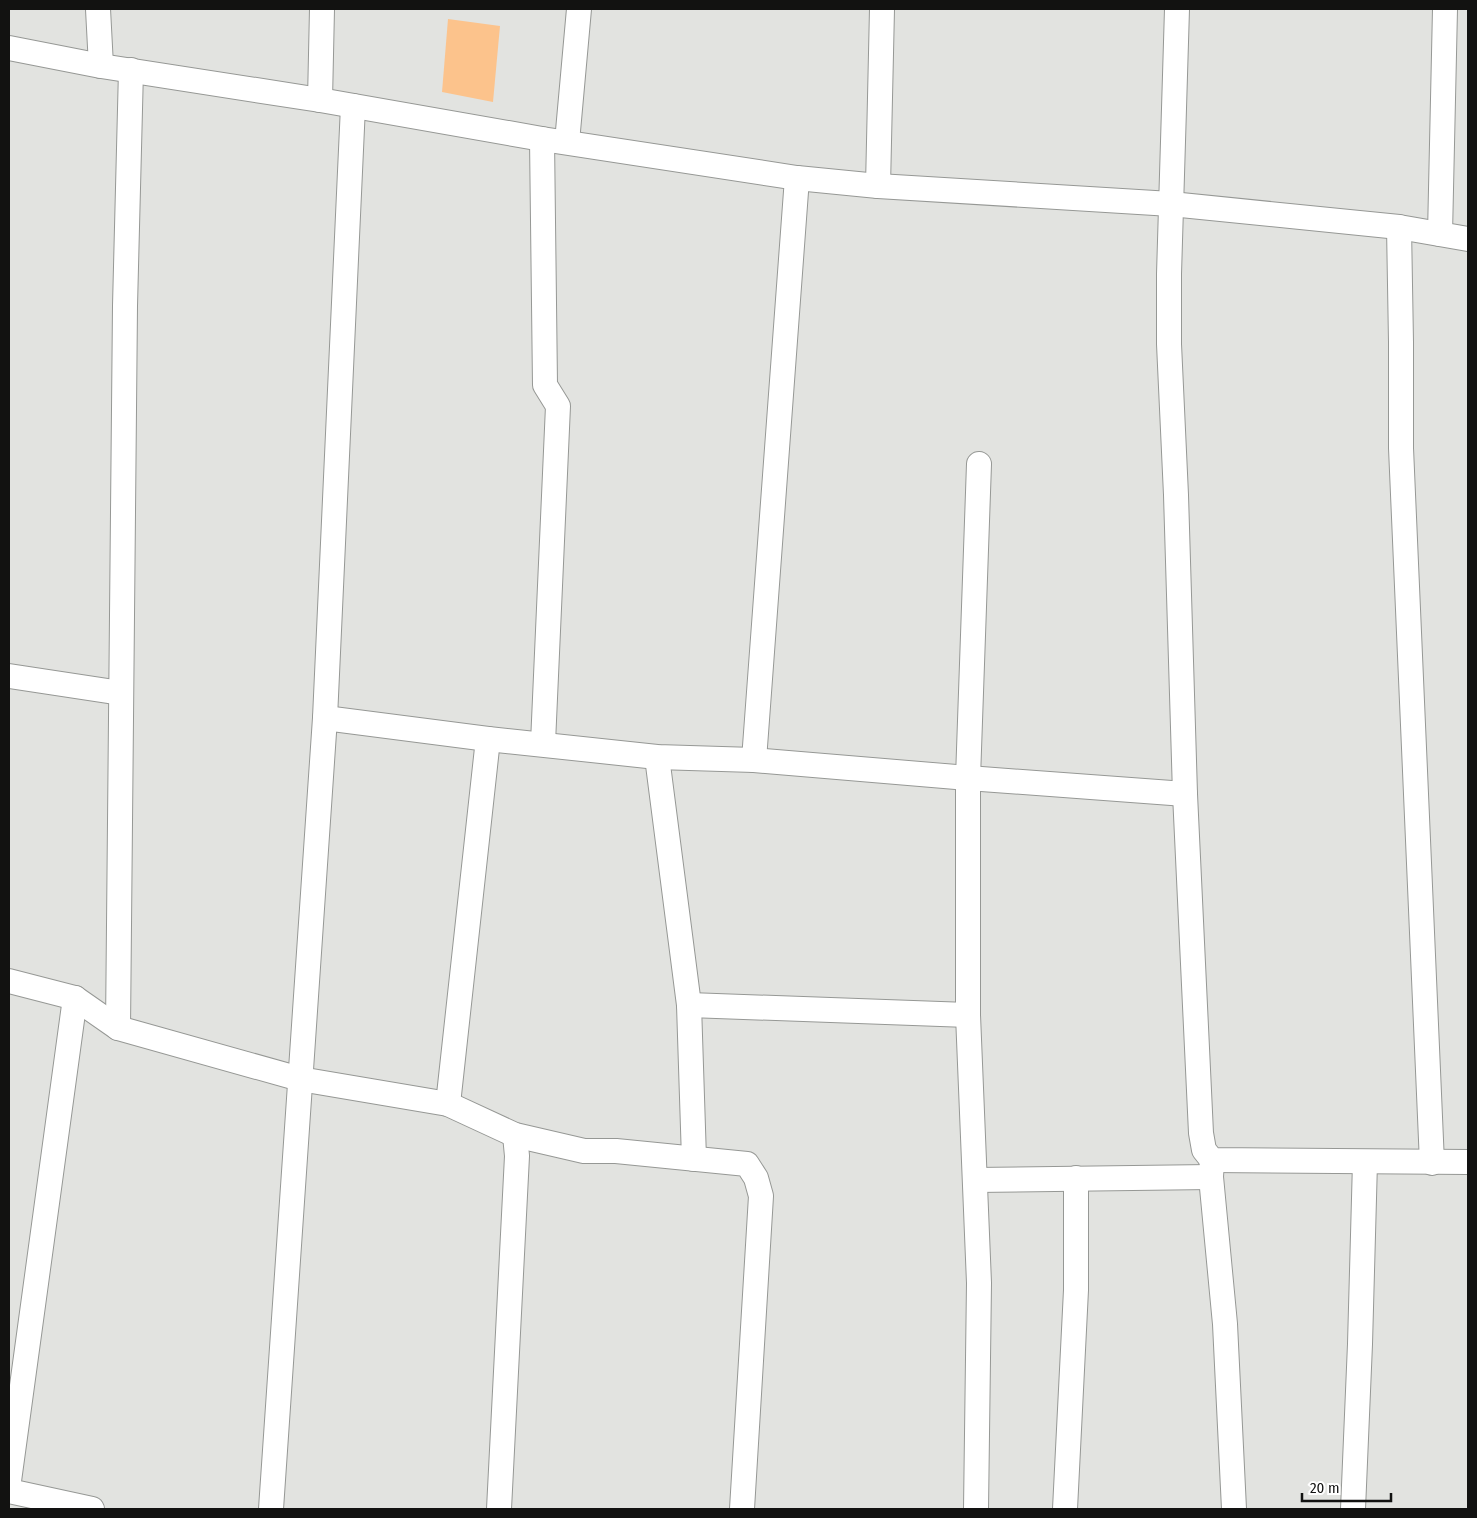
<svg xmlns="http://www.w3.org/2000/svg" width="1477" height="1518" font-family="'Fira Sans Condensed',sans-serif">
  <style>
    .green { fill: #fcc38c }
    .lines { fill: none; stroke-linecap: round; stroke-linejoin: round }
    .minor-casing { stroke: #969895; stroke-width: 26 }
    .minor { stroke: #fff; stroke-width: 24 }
  </style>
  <rect width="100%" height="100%" fill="#e2e3e0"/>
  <!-- green -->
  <path class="green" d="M448,19l52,7 -7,76 -51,-10z"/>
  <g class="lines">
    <defs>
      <g id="minor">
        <path d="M98,9l3,57"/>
        <path d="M1177,9l-8,265v70l7,151 9,299 16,339 3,17 8,10 256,2"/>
        <path d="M9,48l92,18 219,34 222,39 255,39 81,8 293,18 228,23 69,12"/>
        <path d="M320,100l2,-91"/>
        <path d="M542,139l3,246 13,21 -15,337"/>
        <path d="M567,142l12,-133"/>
        <path d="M878,186l4,-177"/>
        <path d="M1399,227l2,115v106l31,715"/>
        <path d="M1440,234l5,-225"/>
        <path d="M9,676l112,17"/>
        <path d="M325,718l163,21 169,18 97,3 214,18 217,16"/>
        <path d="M657,757l32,248 5,154"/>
        <path d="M754,760l43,-582"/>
        <path d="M9,981l66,17 43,30 182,51 148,25 67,31 69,16h32l131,13 9,14 5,18 -19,313"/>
        <path d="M689,1005l279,10"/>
        <path d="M118,1028l7,-722 6,-236"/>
        <path d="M448,1104l40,-365"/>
        <path d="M1212,1160l-1,17 14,147 9,185"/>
        <path d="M975,1180l236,-3"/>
        <path d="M9,1481l66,-483"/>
        <path d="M9,1491l83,18"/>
        <path d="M271,1509l54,-791 28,-612"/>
        <path d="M499,1509l18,-353 -2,-21"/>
        <path d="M976,1509l3,-226 -11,-268v-237l11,-314"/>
        <path d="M1065,1509l11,-219v-112"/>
        <path d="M1353,1509l7,-165 5,-182"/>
      </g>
    </defs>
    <!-- minor casing -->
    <use href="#minor" class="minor-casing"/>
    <!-- minor -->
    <use href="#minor" class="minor"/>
  </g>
  <!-- border -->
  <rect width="1477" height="1518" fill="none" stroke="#121211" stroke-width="20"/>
  <!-- scale -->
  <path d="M1302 1493v8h89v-8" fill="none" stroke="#121211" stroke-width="2.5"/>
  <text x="1310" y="1493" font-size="15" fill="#121211" stroke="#ffffff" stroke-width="4" paint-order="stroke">20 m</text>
</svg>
